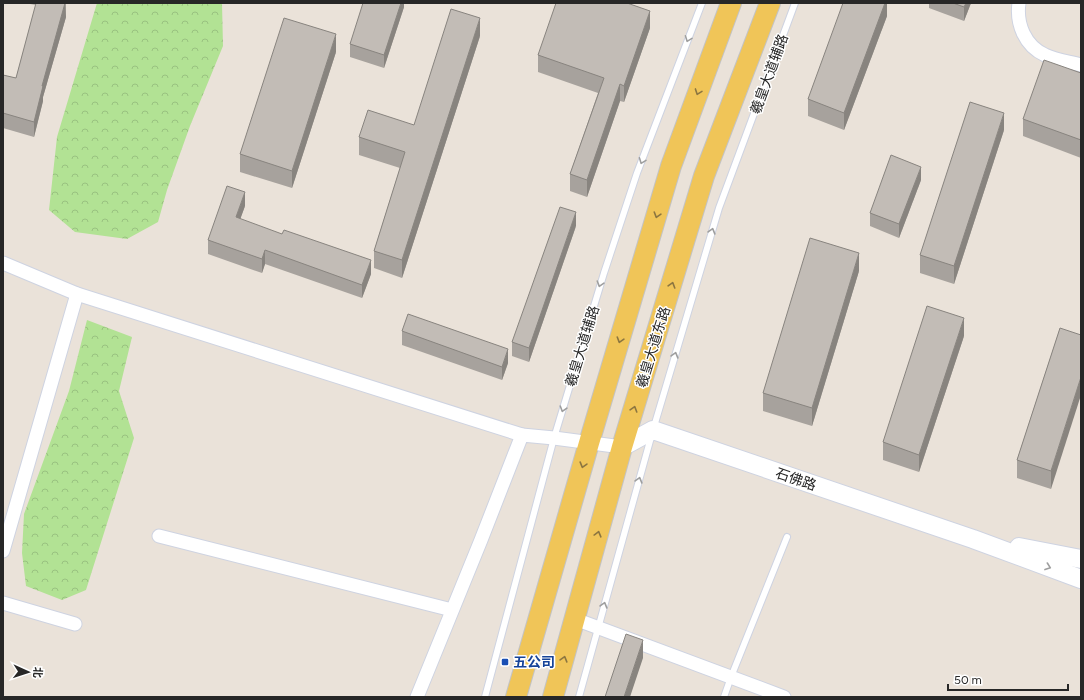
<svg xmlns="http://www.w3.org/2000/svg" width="1084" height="700" font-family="Figtree,'Noto Sans SC',sans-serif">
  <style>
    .forest { fill: url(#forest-crowns) }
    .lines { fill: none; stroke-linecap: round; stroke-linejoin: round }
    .lane-casing { stroke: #ced3e1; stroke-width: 8 }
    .street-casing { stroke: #ced3e1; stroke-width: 15 }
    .secondary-casing { stroke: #ced3e1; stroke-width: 20 }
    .primary-casing { stroke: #c3c3c3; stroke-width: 22 }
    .lane { stroke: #fff; stroke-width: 6 }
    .street { stroke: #fff; stroke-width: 13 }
    .secondary { stroke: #fff; stroke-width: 18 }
    .primary { stroke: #f0c558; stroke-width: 20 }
    .wall { fill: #a7a29d }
    .shaded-wall { fill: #88847f }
    .building { fill: #c2bcb6; stroke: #88847f }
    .oneway { stroke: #9e9e9e }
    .oneway2 { stroke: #8c7640 }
    .transit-dot { fill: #1a4fb4; stroke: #fff; stroke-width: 1.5 }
    .labels { text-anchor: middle; stroke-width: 3; stroke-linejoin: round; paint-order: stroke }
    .street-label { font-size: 14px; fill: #272727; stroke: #fff }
    .transit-label { font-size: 14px; font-weight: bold; fill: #164399; stroke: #fff; text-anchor: start }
  </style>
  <defs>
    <pattern id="forest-crowns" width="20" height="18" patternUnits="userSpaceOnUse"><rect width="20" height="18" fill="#b2e294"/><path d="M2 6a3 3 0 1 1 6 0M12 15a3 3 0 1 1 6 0" fill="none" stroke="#99c280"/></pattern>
  </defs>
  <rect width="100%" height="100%" fill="#eae2d9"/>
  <!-- forest -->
  <g class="forest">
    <path d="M97,3h125l1,43 -33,80 -23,64 -9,32 -31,17 -52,-7 -26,-22 8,-73z"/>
    <path d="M87,320l45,17 -13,54 15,47 -48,152 -24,10 -36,-14 -4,-33 2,-39 45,-123z"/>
  </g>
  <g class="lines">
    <defs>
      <g id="lane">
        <path d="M485,697l69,-259 50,-165 33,-100 65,-170"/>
        <path d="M579,697l74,-267 66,-222 76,-205"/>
        <path d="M724,697l7,-20 56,-140"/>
      </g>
      <g id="street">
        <path d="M1019,3c-3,21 6,43 26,52 10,5 25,7 36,10"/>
        <path d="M3,263l74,31 445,141"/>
        <path d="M159,536l293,74"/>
        <path d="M3,551l74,-257"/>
        <path d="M3,603l72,21"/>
        <path d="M575,619l209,78"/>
        <path d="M417,697l64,-157 41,-105 32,3 68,9"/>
      </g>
      <g id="secondary">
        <path d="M622,447l31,-17 320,109 108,40"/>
        <path d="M1019,547l62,12"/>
      </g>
      <g id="primary">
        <path d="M516,697l73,-254 82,-277 60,-163"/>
        <path d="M553,697l69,-250 82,-271 66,-173"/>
      </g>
    </defs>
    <!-- lane casing -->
    <use href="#lane" class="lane-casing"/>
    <!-- street casing -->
    <use href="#street" class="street-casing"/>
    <!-- secondary casing -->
    <use href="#secondary" class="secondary-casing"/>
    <!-- primary casing -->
    <use href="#primary" class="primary-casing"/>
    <!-- lane -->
    <use href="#lane" class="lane"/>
    <!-- street -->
    <use href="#street" class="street"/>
    <!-- secondary -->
    <use href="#secondary" class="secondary"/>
    <!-- primary -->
    <use href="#primary" class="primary"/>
  </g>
  <!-- wall -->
  <g class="wall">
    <path d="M24,3h42v14l-23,80v4l-9,36 -31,-9v-53l13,3 20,-73z"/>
    <path d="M404,3v4l-20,61 -34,-11v-13z"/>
    <path d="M887,3v13l-43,114 -36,-14v-17z"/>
    <path d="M929,3h42l-7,18 -35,-13z"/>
    <path d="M650,28l-26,74 -4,-1 -33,96 -17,-6v-17l28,-81 -60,-21v-17z"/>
    <path d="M480,36l-78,242 -28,-10v-17l26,-83 -41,-13v-18l55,-12z"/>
    <path d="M336,52l-44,136 -52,-16v-18z"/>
    <path d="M1081,73v85l-58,-22v-17z"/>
    <path d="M1004,130l-50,154 -34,-11v-18z"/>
    <path d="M921,180l-22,58 -29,-12v-13z"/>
    <path d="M245,206l-5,13 131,55 -9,24 -97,-34 -3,9 -54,-19v-14z"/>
    <path d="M576,226l-47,136 -17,-6v-14z"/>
    <path d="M859,271l-47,155 -49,-15v-18z"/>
    <path d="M1060,328l-9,161 -34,-11v-18z"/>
    <path d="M402,331l106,32 -6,17 -100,-35z"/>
    <path d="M964,336l-45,136 -36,-12v-18z"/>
  </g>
  <!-- shaded-wall -->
  <g class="shaded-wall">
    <path d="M65,3l1,14 -23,80v4l-9,36v-15l8,-36z"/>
    <path d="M401,3h3v4l-20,61v-13z"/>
    <path d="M885,3h2v13l-43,114v-17z"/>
    <path d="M966,3h5l-7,18v-14z"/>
    <path d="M650,11v17l-26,74v-16z"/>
    <path d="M480,18v18l-78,242v-18z"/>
    <path d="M336,34v18l-44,136v-17z"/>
    <path d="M620,84v17l-33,96v-17z"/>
    <path d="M1004,113v17l-50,154v-18z"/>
    <path d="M921,167v13l-22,58v-14z"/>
    <path d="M245,192v14l-9,25v-14z"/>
    <path d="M576,212v14l-47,136v-14z"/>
    <path d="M265,250v14l-3,9v-14z"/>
    <path d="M859,253v18l-47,155v-18z"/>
    <path d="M371,260v14l-9,24v-13z"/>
    <path d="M964,318v18l-45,136v-17z"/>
    <path d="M508,349v14l-6,17v-13z"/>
    <path d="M1081,377v18l-30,94v-18z"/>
    <path d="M643,640v18l-13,39h-6z"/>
  </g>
  <!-- building -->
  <g class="building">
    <path d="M36,3h29l-23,83h1l-9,36 -31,-9v-38l13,3z"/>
    <path d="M363,3h38l-17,52 -34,-11z"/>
    <path d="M556,3h71l23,8 -26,75 -4,-2 -33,96 -17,-6 34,-96 -66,-23z"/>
    <path d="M843,3h42l-41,110 -36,-14z"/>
    <path d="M953,3h13l-2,4z"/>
    <path d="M451,9l29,9 -78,242 -28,-9 31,-99 -46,-15 9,-27 46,15z"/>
    <path d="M284,18l52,16 -44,137 -52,-17z"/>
    <path d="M1044,60l37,13v67l-58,-21z"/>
    <path d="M970,102l34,11 -50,153 -34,-11z"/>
    <path d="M891,155l30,12 -22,57 -29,-11z"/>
    <path d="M227,186l18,6 -9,25 46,17 2,-4 87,30 -9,25 -97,-35 -3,9 -54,-19z"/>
    <path d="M560,207l16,5 -47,136 -17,-6z"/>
    <path d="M810,238l49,15 -47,155 -49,-15z"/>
    <path d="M927,306l37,12 -45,137 -36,-13z"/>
    <path d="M408,314l100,35 -6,18 -100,-36z"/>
    <path d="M1060,328l21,7v42l-30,94 -34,-11z"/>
    <path d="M626,634l17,6 -19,57h-19z"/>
  </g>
  <!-- one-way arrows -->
  <defs><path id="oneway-chevron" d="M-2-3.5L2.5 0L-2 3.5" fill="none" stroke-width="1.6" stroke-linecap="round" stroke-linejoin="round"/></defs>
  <g class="oneway">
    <use href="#oneway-chevron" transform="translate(688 39) rotate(111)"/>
    <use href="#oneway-chevron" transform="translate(642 161) rotate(111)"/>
    <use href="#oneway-chevron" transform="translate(712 231) rotate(-74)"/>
    <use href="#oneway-chevron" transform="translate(600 284) rotate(107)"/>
    <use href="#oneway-chevron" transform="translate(675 355) rotate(-74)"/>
    <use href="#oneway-chevron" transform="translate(563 409) rotate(107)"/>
    <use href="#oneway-chevron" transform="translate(639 480) rotate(-74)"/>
    <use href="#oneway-chevron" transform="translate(1048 567) rotate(20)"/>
    <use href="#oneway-chevron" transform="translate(604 605) rotate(-74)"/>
  </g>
  <g class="oneway2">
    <use href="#oneway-chevron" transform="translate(698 92) rotate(110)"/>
    <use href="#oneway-chevron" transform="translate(657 215) rotate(107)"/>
    <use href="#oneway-chevron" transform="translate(672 285) rotate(-73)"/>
    <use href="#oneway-chevron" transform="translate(620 340) rotate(107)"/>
    <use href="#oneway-chevron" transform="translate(634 409) rotate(-73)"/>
    <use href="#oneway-chevron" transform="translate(583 465) rotate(106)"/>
    <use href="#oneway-chevron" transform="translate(598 534) rotate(-75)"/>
    <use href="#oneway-chevron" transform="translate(564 659) rotate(-74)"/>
  </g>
  <!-- markers -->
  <rect class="transit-dot" x="501" y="658" width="8" height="8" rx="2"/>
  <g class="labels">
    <!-- street labels -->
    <g class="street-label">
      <text transform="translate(769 74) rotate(-70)" y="5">羲皇大道辅路</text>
      <text transform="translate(582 346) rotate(-73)" y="5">羲皇大道辅路</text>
      <text transform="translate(653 347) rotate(-73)" y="5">羲皇大道东路</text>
      <text transform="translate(796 479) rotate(19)" y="5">石佛路</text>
    </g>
    <!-- transit labels -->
    <g class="transit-label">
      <text x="513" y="667">五公司</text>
    </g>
  </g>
  <!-- border -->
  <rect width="1084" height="700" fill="none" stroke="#272727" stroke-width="8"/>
  <!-- north arrow -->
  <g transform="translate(28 672) rotate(93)" stroke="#ffffff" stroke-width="3" paint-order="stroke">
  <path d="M0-3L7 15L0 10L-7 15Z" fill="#272727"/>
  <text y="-6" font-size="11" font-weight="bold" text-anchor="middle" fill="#272727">北</text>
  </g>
  <!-- scale -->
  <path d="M948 684v6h120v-6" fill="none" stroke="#272727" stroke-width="2"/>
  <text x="954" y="684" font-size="12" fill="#272727" stroke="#ffffff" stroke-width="3" paint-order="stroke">50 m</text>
</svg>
